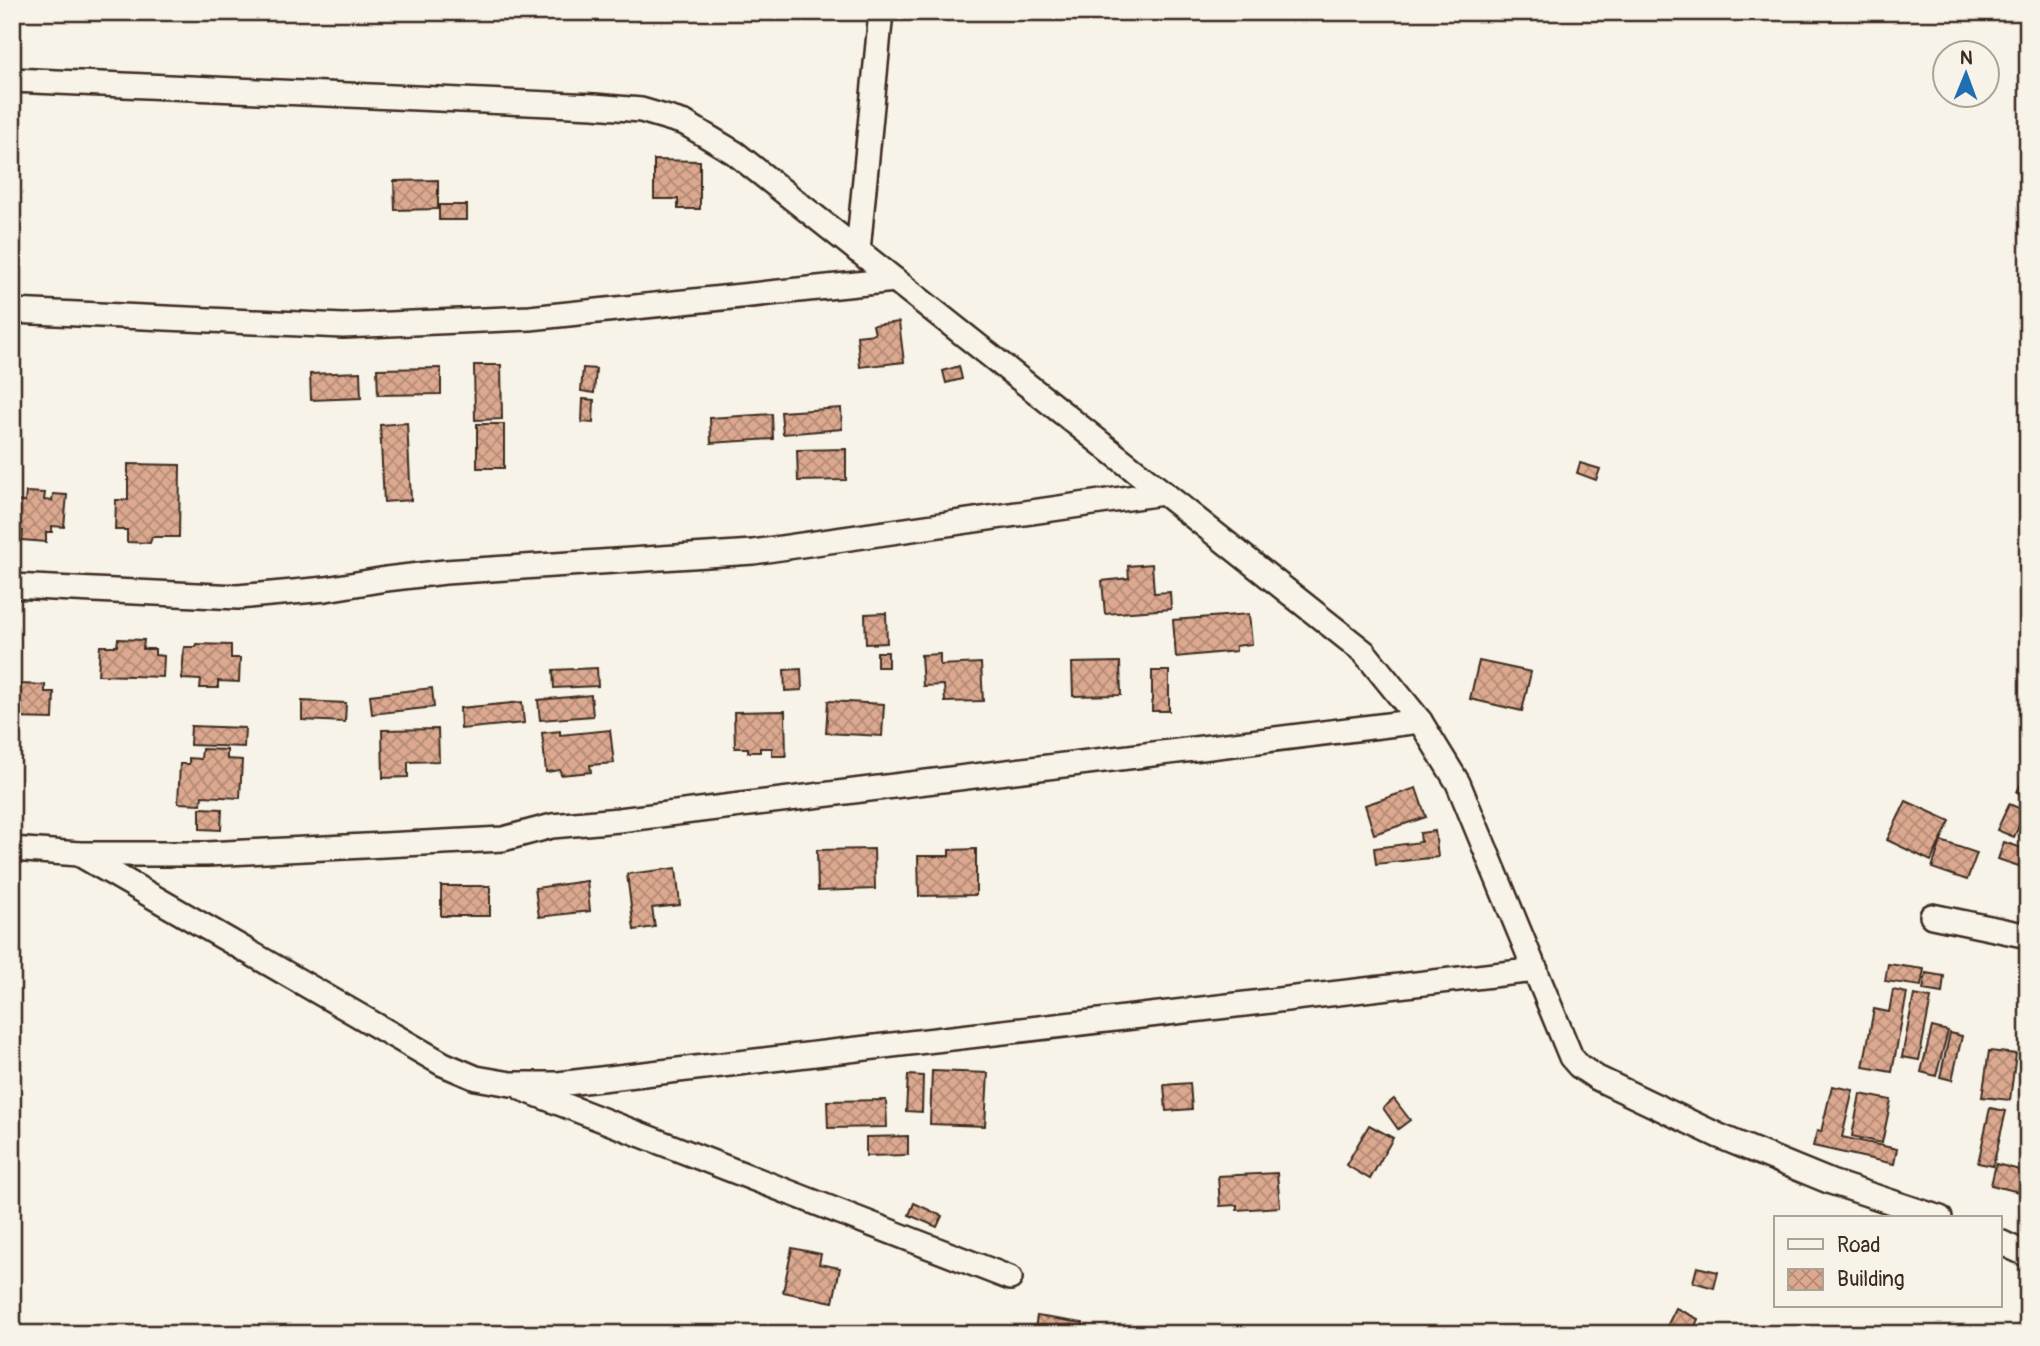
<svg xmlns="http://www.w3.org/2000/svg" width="2040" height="1346" font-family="Pangolin,sans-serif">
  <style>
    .building { fill: url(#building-cross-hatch); stroke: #3b2a1e; stroke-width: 2 }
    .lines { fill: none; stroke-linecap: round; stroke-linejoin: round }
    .minor-casing { stroke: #3b2a1e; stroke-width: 28 }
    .minor { stroke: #f7f3e8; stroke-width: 23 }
  </style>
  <defs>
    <pattern id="building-cross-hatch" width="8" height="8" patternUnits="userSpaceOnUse" patternTransform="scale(1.75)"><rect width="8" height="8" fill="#dca990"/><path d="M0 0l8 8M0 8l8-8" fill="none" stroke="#b48a75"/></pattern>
  </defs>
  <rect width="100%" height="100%" fill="#f7f3e8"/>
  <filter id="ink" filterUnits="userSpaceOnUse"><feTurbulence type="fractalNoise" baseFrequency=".0143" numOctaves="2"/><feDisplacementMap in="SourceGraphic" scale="14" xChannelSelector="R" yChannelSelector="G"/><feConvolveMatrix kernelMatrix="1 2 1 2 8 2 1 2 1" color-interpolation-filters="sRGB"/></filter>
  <g filter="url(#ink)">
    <!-- building -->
    <g class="building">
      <path d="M654,160l46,1v48h-22v-10h-24z"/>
      <path d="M438,180v29l-43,1 -1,-29z"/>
      <rect x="439" y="205" width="28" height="15"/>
      <path d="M899,322l5,40 -44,5 -3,-31 18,-2 -2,-9z"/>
      <path d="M474,365h27l1,54 -27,1z"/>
      <path d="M959,366l3,13 -16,4 -3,-12z"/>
      <path d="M441,368v26l-63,1 -1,-26z"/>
      <path d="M583,368l13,1 -2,24 -13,-2z"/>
      <path d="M360,372l1,26 -50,2 -1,-26z"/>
      <path d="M583,399l11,1 -1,23 -11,-1z"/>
      <path d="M841,408l1,21 -59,5 -2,-22z"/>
      <path d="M772,414l1,25 -62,4 -1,-25z"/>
      <path d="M407,423l4,77 -27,2 -4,-77z"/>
      <rect x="477" y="424" width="27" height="44"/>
      <path d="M846,449v31l-48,1 -1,-31z"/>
      <path d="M1580,463l20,6 -4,11 -19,-7z"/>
      <path d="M128,464l52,1 -1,72h-27l-2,6 -23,-1v-12h-12l1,-30h12z"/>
      <path d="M26,492l19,1 -1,7 8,1 1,-7 14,1 -3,32 -12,-1v6h-6v10l-24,-2 1,-9 -11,-1v-29l13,1z"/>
      <path d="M1152,564l2,29 16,-1 1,17 -66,5 -3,-33 27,-3 -1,-12z"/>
      <path d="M886,613l1,30 -21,1 -1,-30z"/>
      <path d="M1249,614l3,30 -16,2v5l-60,6 -3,-37z"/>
      <path d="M118,639l26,1 -1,9h12v6l9,1 -1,21 -65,-2 2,-29h17z"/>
      <path d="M196,644l35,1v13h9l-1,24 -21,-1v7h-18l1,-8 -19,-1 2,-32h12z"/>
      <rect x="877" y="652" width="11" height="15"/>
      <path d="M940,654v11l41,-2 2,38 -38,1 -1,-17 -21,1 -2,-31z"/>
      <path d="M1479,661l52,11 -9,39 -52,-12z"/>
      <path d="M1120,662l1,33 -48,1 -1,-33z"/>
      <path d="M597,668l1,18 -44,2 -1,-18z"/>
      <path d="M801,669l1,21 -17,1 -1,-21z"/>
      <rect x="1152" y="671" width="17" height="40"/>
      <path d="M20,684l25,1v7h9l-1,27 -41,-1v-27h8z"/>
      <path d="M432,688l2,19 -62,7 -2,-19z"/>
      <path d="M591,695l2,21 -53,4 -2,-20z"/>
      <path d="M302,701l44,2 -1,19 -43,-2z"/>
      <path d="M828,701l56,3 -2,32 -56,-3z"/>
      <path d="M522,702l2,21 -63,6 -1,-21z"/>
      <path d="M785,711l1,45h-14v-8h-12v4h-12v-4h-13l-1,-36z"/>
      <path d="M191,726l54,2 -1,19 -54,-2z"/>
      <path d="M438,729l1,32 -31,1v15l-25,1 -1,-48z"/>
      <path d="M610,730l4,33 -24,2 1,7 -30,3 -1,-5 -14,2 -4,-39 18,-2v4z"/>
      <path d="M202,749l25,1v9l15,1 -2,38 -38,-2 -1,8 -23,-1 2,-39h9v-6l12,1z"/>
      <path d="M2027,772h1v25l-11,-5z"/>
      <path d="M1416,788l10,29 -52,17 -9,-29z"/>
      <path d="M1906,801l44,20 -19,40 -44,-21z"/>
      <path d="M2009,804l17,7 -12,26 -17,-7z"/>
      <path d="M200,808l22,1 -1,21 -21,-1z"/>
      <path d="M1435,831l3,26 -62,7 -2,-16 47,-6 -1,-9z"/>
      <path d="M1941,841l36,12 -10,27 -35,-12z"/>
      <path d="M2004,842l24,8v19l-30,-10z"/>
      <path d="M874,849l1,40 -57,2 -1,-41z"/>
      <path d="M976,849v46l-57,1 -1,-40h31v-6z"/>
      <path d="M676,868l4,37 -28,3 3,19 -21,3 -7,-56z"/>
      <path d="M587,881l3,30 -51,6 -4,-29z"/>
      <rect x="441" y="886" width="49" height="30"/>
      <path d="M1888,964l36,5 -3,17 -36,-5z"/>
      <path d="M1926,973l18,3 -2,17 -19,-3z"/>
      <path d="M1893,990l14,3 -15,79 -29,-5 11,-58 15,3z"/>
      <path d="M1914,995l17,3 -12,62 -17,-3z"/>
      <path d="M1932,1027l16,4 -12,45 -15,-4z"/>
      <path d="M1950,1033l12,3 -10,44 -12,-3z"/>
      <path d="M1989,1051l27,3 -6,46 -28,-3z"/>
      <path d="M932,1071l56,2 -3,53 -55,-2z"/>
      <path d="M908,1075l15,1 -1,36 -16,-1z"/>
      <path d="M1190,1083l2,26 -26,2 -2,-26z"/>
      <path d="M1832,1086l21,4 -11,47 55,12 -3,15 -81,-18 4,-15 4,1z"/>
      <path d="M1860,1094l31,6 -9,43 -30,-7z"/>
      <path d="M1394,1099l16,21 -12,9 -15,-21z"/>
      <path d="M886,1100l1,27 -59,1 -1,-27z"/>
      <path d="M1990,1108l16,3 -13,55 -15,-3z"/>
      <path d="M1369,1125l24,13 -23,41 -24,-14z"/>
      <path d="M908,1136v19l-42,1v-19z"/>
      <path d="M1996,1164l32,8 -5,21 -32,-8z"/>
      <path d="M1277,1173l3,34 -43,3v-5l-17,1 -2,-30z"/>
      <path d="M914,1203l28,13 -5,11 -28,-12z"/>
      <path d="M792,1248l29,6 -2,10 21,4 -7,34 -50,-10z"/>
      <path d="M1697,1267l21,5 -4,16 -21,-6z"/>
      <path d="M1676,1308l22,11 -6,15h-29z"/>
      <path d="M1037,1316l46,7 -1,11h-48z"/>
    </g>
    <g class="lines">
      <defs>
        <g id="minor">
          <path d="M12,80l582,26 47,4 44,13 50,30 629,499 56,69 38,62 113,274 8,9 18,12 122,58 112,46 109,36"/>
          <path d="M858,251l23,-239"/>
          <path d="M12,311l331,15 187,-8 365,-38"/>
          <path d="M12,586l226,11 88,-8 60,-10 59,-7 308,-20 410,-59"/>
          <path d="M12,849l67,5h128l296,-15 49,-13 67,-6 801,-99"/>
          <path d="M79,854l364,210 33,14 35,6h47l978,-114"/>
          <path d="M1932,916l96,20"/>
          <path d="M523,1089l487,189"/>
          <path d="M2000,1242l28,13"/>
        </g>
      </defs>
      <!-- minor casing -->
      <use href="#minor" class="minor-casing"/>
      <!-- minor -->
      <use href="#minor" class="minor"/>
    </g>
  </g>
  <!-- margin -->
  <rect width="2040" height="1346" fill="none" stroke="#f7f3e8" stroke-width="42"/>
  <rect x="21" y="21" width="1998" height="1304" fill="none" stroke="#3b2a1e" stroke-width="2.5" filter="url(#ink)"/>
  <!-- legend -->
  <rect x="1774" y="1216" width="228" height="91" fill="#f7f3e8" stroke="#aca397" stroke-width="2"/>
  <rect x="1788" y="1239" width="35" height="10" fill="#f7f3e8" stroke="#aca397" stroke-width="2"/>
  <text x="1837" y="1252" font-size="21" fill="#3b2a1e">Road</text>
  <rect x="1788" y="1269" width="35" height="21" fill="url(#building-cross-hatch)" stroke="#aca397" stroke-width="2"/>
  <text x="1837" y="1286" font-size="21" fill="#3b2a1e">Building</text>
  <!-- north arrow -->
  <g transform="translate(1966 74) rotate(1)"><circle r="33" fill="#f7f3e8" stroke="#aca397" stroke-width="2"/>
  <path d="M0-5L12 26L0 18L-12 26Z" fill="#1f6fb2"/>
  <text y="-10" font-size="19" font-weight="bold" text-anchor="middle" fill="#3b2a1e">N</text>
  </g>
</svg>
